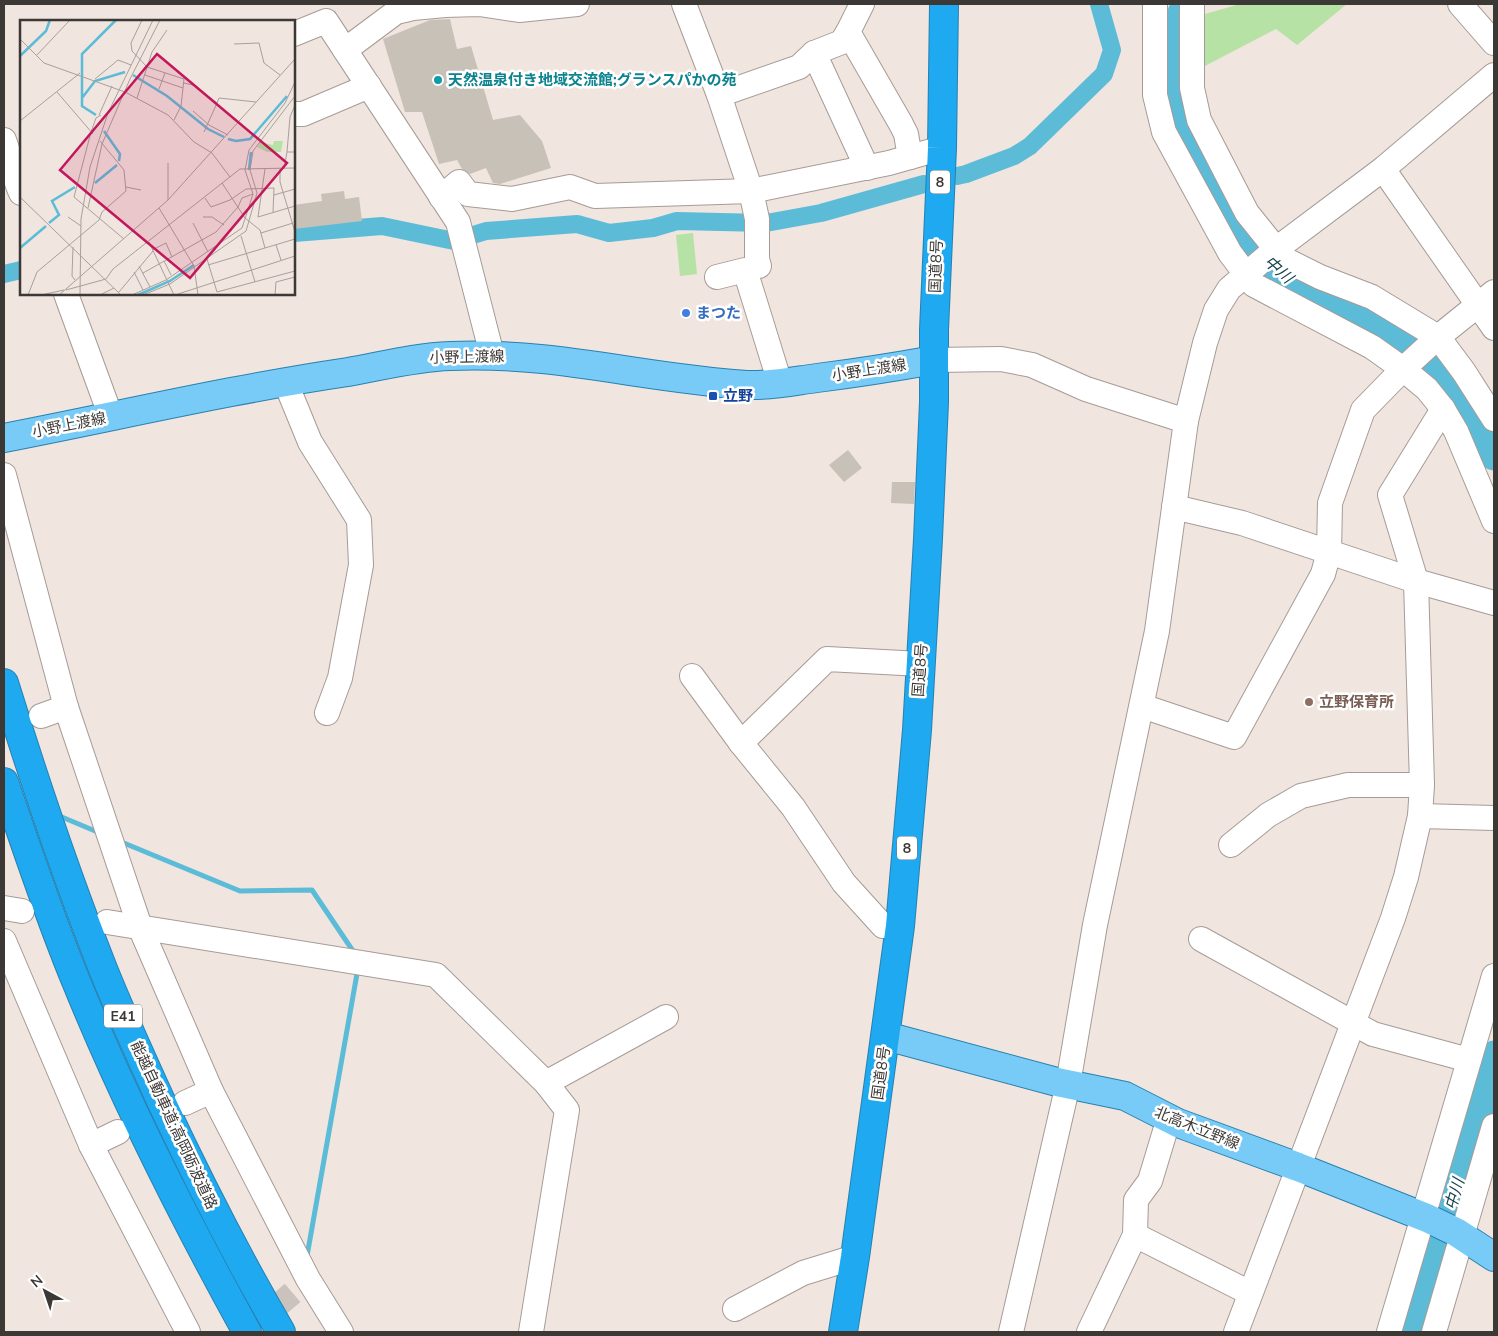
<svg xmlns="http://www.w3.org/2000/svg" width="1498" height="1336" font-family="'Nunito Sans','Noto Sans JP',sans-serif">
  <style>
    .green { fill: #b7e2a5 }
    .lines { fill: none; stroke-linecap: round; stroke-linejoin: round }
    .stream { stroke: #5cbcd8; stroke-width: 5 }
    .canal { stroke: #5cbcd8; stroke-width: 18 }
    .river { stroke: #5cbcd8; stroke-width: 29 }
    .building { fill: #c8c1b8 }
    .minor-tunnel { stroke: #ccc2bd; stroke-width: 24; stroke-dasharray: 24 12; stroke-linecap: butt }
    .minor-casing { stroke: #a69b96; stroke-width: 26 }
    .major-casing { stroke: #2881af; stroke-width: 30 }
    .highway-casing { stroke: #2881af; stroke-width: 30 }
    .minor { stroke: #fff; stroke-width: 24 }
    .major { stroke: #78cbf6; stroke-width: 28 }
    .highway { stroke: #1ea9f0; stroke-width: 28 }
    .culture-dot { fill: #0f9aa8; stroke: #fff; stroke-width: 2 }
    .shop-dot { fill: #3f7fe0; stroke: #fff; stroke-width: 2 }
    .transit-dot { fill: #1a4fb4; stroke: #fff; stroke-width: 2 }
    .education-dot { fill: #8d6e63; stroke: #fff; stroke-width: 2 }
    .labels { text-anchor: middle; stroke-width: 5; stroke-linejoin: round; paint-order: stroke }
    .shield { fill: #fff; stroke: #767472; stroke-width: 1 }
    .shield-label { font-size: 14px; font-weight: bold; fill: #3c3835 }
    .culture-label { font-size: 15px; font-weight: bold; fill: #0d838f; stroke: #fff; text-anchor: start }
    .street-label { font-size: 15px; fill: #3c3835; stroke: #fff }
    .shop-label { font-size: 15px; font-weight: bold; fill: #366cbe; stroke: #fff; text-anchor: start }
    .transit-label { font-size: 15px; font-weight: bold; fill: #164399; stroke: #fff; text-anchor: start }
    .education-label { font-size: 15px; font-weight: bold; fill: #785e54; stroke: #fff; text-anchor: start }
    .water-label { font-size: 16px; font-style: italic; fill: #17434f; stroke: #fff }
    .inset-river { fill: none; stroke: #5cbcd8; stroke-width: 2.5 }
    .inset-road { fill: none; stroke: #a8a09b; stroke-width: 1 }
    .view { fill: #c2185b; fill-opacity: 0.15; stroke: #c2185b; stroke-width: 2.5 }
    .inset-edge { fill: none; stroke: #3c3835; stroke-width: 2.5 }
  </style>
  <rect width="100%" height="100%" fill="#f0e5df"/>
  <!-- green -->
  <g class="green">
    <path d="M1240,4h107l-50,41 -21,-16 -73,38 -5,-51z"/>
    <path d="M693,233l4,41 -17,2 -4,-41z"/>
  </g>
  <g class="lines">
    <!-- stream -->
    <g class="stream">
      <path d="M57,815l43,18"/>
      <path d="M119,841l121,50 72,-1 43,64"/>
      <path d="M307,1256l51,-288"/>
    </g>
    <!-- canal -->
    <g class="canal">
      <path d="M957,176l9,-2 48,-18 16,-10 74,-72 8,-24 -13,-46"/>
      <path d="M294,233l88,-7 72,15 32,-10 91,-7 32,9 44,-5 24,-7 89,2 55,-10 103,-29"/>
      <path d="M4,274l17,-4"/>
    </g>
    <!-- river -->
    <g class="river">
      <path d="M1182,13l-3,63 9,47 35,71 29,50 38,38 83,44 23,8 14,9 45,39 39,74"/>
      <path d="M1415,1332l38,-126 41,-151"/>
    </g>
  </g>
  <!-- building -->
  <g class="building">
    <path d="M450,19l7,30 14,-3 22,74 27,-5 22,26 9,27 -51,16 -7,-1 -7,-15 -16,6 -8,-5 -5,-9 -18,4 -17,-52h-17l-22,-73 47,-19z"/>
    <path d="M344,191l1,8 14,-2 3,24 -68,8v-24l28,-4 -1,-7z"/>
    <path d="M848,450l14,18 -18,14 -15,-17z"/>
    <path d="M892,482h23l-1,22 -23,-1z"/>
  </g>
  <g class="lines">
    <!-- minor-tunnel -->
    <path class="minor-tunnel" d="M247,1332l49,-42"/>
    <defs>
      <g id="minor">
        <path d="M684,4l35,91 32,96 6,28v40l2,7"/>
        <path d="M862,4l-14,28 53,92 5,10 4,23"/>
        <path d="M1155,4v91l9,37 66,121 24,32 118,62 31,22 24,20 16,20 13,22 38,90"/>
        <path d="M1192,4v84l7,32 48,93 37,46 36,18 52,20 66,40 26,35 30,47"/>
        <path d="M1460,4l34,39"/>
        <path d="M294,34l32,-13 132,201 34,133"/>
        <path d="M345,50l51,-38 17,-4 32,-3 34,-1 40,6 58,-6"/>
        <path d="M814,53l53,115"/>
        <path d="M719,95l80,-28 15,-14 28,-11 6,-10"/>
        <path d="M294,114h9l66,-28"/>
        <path d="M4,140c7,18 9,36 17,53"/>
        <path d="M1383,169l111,159"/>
        <path d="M441,197l18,-15 9,12 44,5 58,-12 25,9 156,-5 138,-28 53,-15"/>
        <path d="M717,277l28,-7 35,113"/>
        <path d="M66,294l45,123"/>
        <path d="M934,360l67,-1 31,6 54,24 100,32"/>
        <path d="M285,381l25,61 49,78 2,45 -21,113 -13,35"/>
        <path d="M4,475l62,232 74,220 71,164 97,188 33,53"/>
        <path d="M1174,507l68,16 174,58 78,22"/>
        <path d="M692,676l49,67 52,64 51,76 39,43h17"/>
        <path d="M1142,706l92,31 89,-163 6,-22 1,-49 33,-93 40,-41 35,-32 56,-45"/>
        <path d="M41,716l25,-9"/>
        <path d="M741,743l86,-84 94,5"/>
        <path d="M1420,816l74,2"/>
        <path d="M1231,845l37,-30 33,-19 47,-11h74"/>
        <path d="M4,908l18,3"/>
        <path d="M107,922l329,53 110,108 21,27 -36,222"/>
        <path d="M1201,939l172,95 96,26"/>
        <path d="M4,941l87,204 97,187"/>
        <path d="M546,1083l120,-66"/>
        <path d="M185,1103l26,-12"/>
        <path d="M91,1145l27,-13"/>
        <path d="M1135,1235l1,-35 14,-19 19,-63"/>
        <path d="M735,1309l68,-36 52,-16"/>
        <path d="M1011,1332l57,-248 27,-159 62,-294 29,-210 19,-78 11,-33 13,-21 42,-36 112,-84 111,-94"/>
        <path d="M1089,1332l46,-97 115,58"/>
        <path d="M1236,1332l157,-414 13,-41 14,-61 2,-31 -6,-204 -26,-86 53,-86"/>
        <path d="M1389,1332l105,-356"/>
        <path d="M1434,1332l60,-206"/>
      </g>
      <g id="major">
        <path d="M4,438c114,-22 228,-49 344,-66 34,-6 68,-15 102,-16 101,-5 198,23 297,29 23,1 47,-4 70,-7 40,-5 78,-11 117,-18"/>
        <path d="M886,1036l171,46 68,14 53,27 120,44 129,51 29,14 38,25"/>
      </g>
      <g id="highway">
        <path d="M4,683c30,97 62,192 99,286 18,45 38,88 58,132 37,79 76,156 120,231"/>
        <path d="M4,782c23,67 45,134 72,199 49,121 108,237 171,351"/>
        <path d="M843,1332l12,-75 45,-331 17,-196 11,-191 6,-137v-72l8,-182 2,-144"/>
      </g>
    </defs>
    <!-- minor casing -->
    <use href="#minor" class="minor-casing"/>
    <!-- major casing -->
    <use href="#major" class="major-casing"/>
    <!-- highway casing -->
    <use href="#highway" class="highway-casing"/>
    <!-- minor -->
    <use href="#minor" class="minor"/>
    <!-- major -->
    <use href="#major" class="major"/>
    <!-- highway -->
    <use href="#highway" class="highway"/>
  </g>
  <!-- markers -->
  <circle class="culture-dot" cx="438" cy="80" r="5"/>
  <circle class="shop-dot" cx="686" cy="313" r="5"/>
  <rect class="transit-dot" x="708" y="391" width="10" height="10" rx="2.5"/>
  <circle class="education-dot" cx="1309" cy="702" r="5"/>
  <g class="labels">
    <!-- shield labels -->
    <g class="shield">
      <rect x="930" y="170.5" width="20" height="23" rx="4"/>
      <rect x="897" y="836.5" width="20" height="23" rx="4"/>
      <rect x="104" y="1004.5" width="38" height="23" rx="4"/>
    </g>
    <g class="shield-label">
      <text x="940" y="187">8</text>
      <text x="907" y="853">8</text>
      <text x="123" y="1021">E41</text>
    </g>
    <!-- culture labels -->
    <g class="culture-label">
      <text x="448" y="85">天然温泉付き地域交流館;グランスパかの苑</text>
    </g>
    <!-- street labels -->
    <g class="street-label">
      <text transform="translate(936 266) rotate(-88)" y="5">国道8号</text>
      <text transform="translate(467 357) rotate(-1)" y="5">小野上渡線</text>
      <text transform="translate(869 370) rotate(-9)" y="5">小野上渡線</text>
      <text transform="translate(69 425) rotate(-11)" y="5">小野上渡線</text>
      <text transform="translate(920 670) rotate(-86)" y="5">国道8号</text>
      <text transform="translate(881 1073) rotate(-82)" y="5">国道8号</text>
      <text transform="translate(174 1125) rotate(65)" y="5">能越自動車道;高岡砺波道路</text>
      <text transform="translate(1197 1128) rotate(22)" y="5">北高木立野線</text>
    </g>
    <!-- shop labels -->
    <g class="shop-label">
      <text x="696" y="318">まつた</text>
    </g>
    <!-- transit labels -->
    <g class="transit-label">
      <text x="723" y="401">立野</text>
    </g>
    <!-- education labels -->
    <g class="education-label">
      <text x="1319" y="707">立野保育所</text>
    </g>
    <!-- water labels -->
    <g class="water-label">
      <text transform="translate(1279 269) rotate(42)" y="6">中川</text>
      <text transform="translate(1454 1194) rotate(-74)" y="6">中川</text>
    </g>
  </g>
  <!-- overview -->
  <g transform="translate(20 20)">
    <rect width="275" height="275" fill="#f0e5df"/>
    <path d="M254,121h9l-2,11h-14l-10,-5 3,-5 13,3z" fill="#b7e2a5"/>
    <path class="inset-river" d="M0,36l26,-25 4,-11M113,55l34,21 41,33 16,8M62,78l13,-17 30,-9M76,95l-14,-9v-52l34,-34M84,111l16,23 -1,7M208,119l8,2 14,-2 37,-43M229,150l2,-18M75,163l22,-18M29,203l10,-8 -7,-14 23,-14M0,228l26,-22M118,275l32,-14 24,-16"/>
    <path class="inset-road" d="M122,0l-11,23 1,8 15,16 37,12 -3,27 -7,14M0,19l24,24 81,29 43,23 26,27 18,11M214,24l25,-1 5,20 16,12M16,36l34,-36M125,55l38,13M75,59l23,-19 13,5M164,63l9,2 24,18 -13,29M139,69l6,-16M37,72l36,42M117,78l15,-46 15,-22M197,83l2,-5 37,4M173,91l16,14 19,10M79,95l13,-29M81,95l-5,3 -5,14 -17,65 50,42M0,101l60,-48M267,132l3,-35 5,-12M192,133l18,24M260,149v13l15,50M264,149l3,-17h8M202,163l23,35 15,12 5,18M106,167l15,3M254,175l21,-6M0,177l101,98M185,178l6,9 19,-7 16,-11 28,-1 -1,24M148,180v-37M68,188l14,-64 28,-65 30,-59M139,188l35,58 4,29M48,197l13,9M183,197h9l12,8M238,197l7,-48M238,197l37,-11M173,203l15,29M241,213l32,-10M221,216l14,46M129,222l25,53M256,225l5,15M53,227l-1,29 3,4M132,230l14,-7 6,14M187,239l10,33 78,-21M144,241l7,14M188,245l87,-26M119,246l11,21M114,252l9,18M123,253l73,-41 22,-25 4,-9 11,-4M46,270l40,-11 7,-10 127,-100 55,-1M99,272l34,-41M8,275l9,-23 62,-52 3,-8 24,-21 -2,-21 -24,-29M21,275l23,-5M39,275l109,-95 127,-141M60,275l1,-76 9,-52 18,-54 45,-93M80,275l14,-7M112,275l34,-15 76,-52 11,-34 -8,-24 4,-20 36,-47 10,-21M123,275l27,-11 76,-53 11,-38 -7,-23 3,-19 42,-55M155,275l120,-39M255,275l1,-13 19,-5"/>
    <path class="view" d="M137,34l130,109 -97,115 -130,-108z"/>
    <rect width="275" height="275" class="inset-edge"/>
  </g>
  <!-- border -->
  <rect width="1498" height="1336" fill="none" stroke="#3c3835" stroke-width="10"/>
  <!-- north arrow -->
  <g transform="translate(45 1291) rotate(320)" stroke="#ffffff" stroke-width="4" paint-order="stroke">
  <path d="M0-4L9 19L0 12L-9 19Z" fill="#3c3835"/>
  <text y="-8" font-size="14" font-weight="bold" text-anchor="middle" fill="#3c3835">N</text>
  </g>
</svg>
